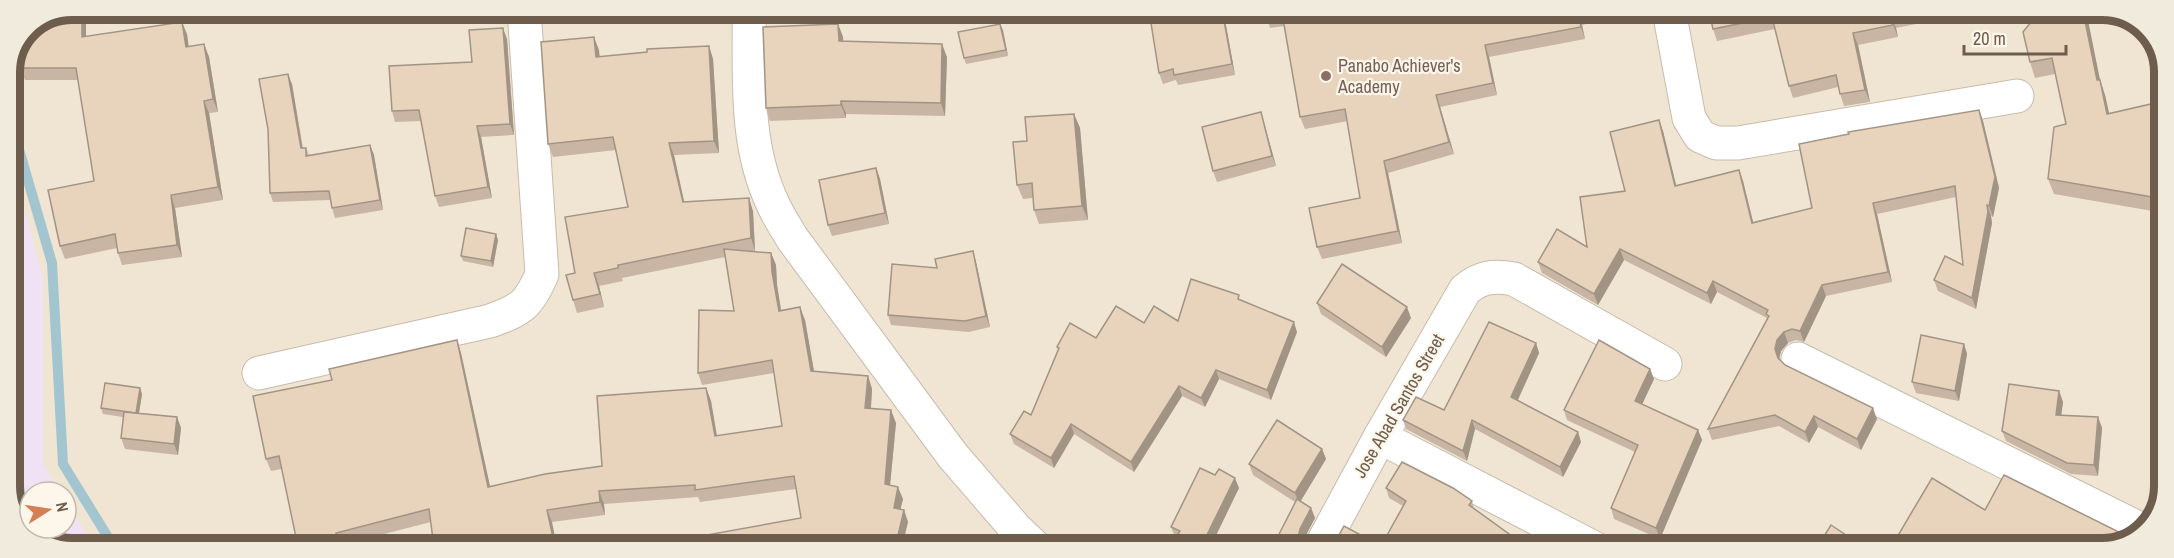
<svg xmlns="http://www.w3.org/2000/svg" width="2174" height="558" font-family="'Archivo Narrow',sans-serif">
  <style>
    .residential { fill: #f0e5d3; fill-rule: evenodd }
    .education { fill: #f0e1f5 }
    .lines { fill: none; stroke-linecap: round; stroke-linejoin: round }
    .stream { stroke: #a3c5d0; stroke-width: 10 }
    .minor-casing { stroke: #c8bbac; stroke-width: 35 }
    .minor { stroke: #fff; stroke-width: 33 }
    .wall { fill: #c8b5a3 }
    .shaded-wall { fill: #a29484 }
    .building { fill: #e8d3bd; stroke: #a29484; stroke-width: 1.5 }
    .education-dot { fill: #8d6e63; stroke: #fcf7ea; stroke-width: 2 }
    .labels { text-anchor: middle; stroke-width: 4.5; stroke-linejoin: round; paint-order: stroke }
    .education-label { font-size: 18px; fill: #785e54; stroke: #fcf7ea; text-anchor: start }
    .street-label { font-size: 18px; fill: #6e5c4d; stroke: #fcf7ea }
    .rim { fill: none; stroke: #6e5c4d; stroke-width: 8 }
  </style>
  <rect width="100%" height="100%" fill="#f9f3e4"/>
  <!-- residential -->
  <path class="residential" d="M71,9l2047,2 32,20 15,36 -2,435 -22,34 -38,13 -2047,-2 -32,-20 -15,-36v-420l19,-44zM30,492h36v36h-36z"/>
  <!-- education -->
  <path class="education" d="M9,150l34,129v185l17,28h-30v36h36v-27l29,46h-39l-32,-20 -15,-36z"/>
  <g class="lines">
    <!-- stream -->
    <path class="stream" d="M9,115l43,148 11,201 51,83"/>
    <defs>
      <g id="minor">
        <path d="M749,10c1,64 -5,132 23,192 5,12 13,24 20,36l161,218 63,73 20,19"/>
        <path d="M1669,11l20,107 11,18 16,7h22l279,-47"/>
        <path d="M1798,359l346,172"/>
        <path d="M259,373l231,-52c31,-11 39,-16 52,-47l-18,-265"/>
        <path d="M1380,437l214,111"/>
        <path d="M1320,548l60,-111 85,-147c15,-13 29,-15 49,-11l151,85"/>
      </g>
    </defs>
    <!-- minor casing -->
    <use href="#minor" class="minor-casing"/>
    <!-- minor -->
    <use href="#minor" class="minor"/>
  </g>
  <!-- wall -->
  <g class="wall">
    <path d="M1185,10h38l12,65 -57,10 -2,-5 -13,4 -4,-11z"/>
    <path d="M1265,10l371,1 1,2 -55,12 3,14 -96,18 8,38 -57,12 14,47 -66,19 14,70 -80,16 -5,-12 43,-49 -12,-77 -43,8 -5,-12 -16,-91 -14,2z"/>
    <path d="M1709,11h272l-85,17 2,9 -40,8 12,57 -26,4 -6,-19 -45,11 -4,-12 -14,-57 -58,12 -4,-12z"/>
    <path d="M2040,11h45l15,69 5,15 4,19 46,-11 10,-8 -1,118 -110,-19 -6,-15 18,-55 -11,-50 -20,4 -5,-16z"/>
    <path d="M86,20v17l101,-3 2,13 15,-3 5,13 9,55 -9,1 14,87 -48,8 7,49 -60,8 -4,-12 -1,-5 -52,11 -5,-13 34,-65 -16,-101h-53l-5,-12z"/>
    <path d="M838,24l5,13v4l104,16 -2,59 -99,-2v4l-76,3 -4,-13z"/>
    <path d="M1000,24l8,32 -42,8 -2,-6z"/>
    <path d="M507,39l7,96 -33,2 11,61 -53,9 -4,-11 -14,-75 -26,1 -3,-11z"/>
    <path d="M709,46l4,13 6,94 -45,2 10,47 69,9 2,40 -2,1 18,1 5,12 1,20 4,25 24,10 9,51 54,5 4,13 -1,19 25,15 -6,62 13,14 -3,10 4,1 4,12 -206,22 99,-26 -5,-29 -96,13 -2,-5 -94,7 1,11 -53,7h-121l-90,23 -60,-76 -10,2 -5,-12 66,-79 125,-40 4,13 29,134 112,-21 104,-78 5,13 6,35 65,-10 -8,-53 -72,12 -4,-12 36,-62 -9,-54 -103,21 1,3 -24,5 5,21 -27,6 -4,-13 2,-27 53,-66 -12,-57 -63,7 -5,-13 51,-94v7z"/>
    <path d="M292,84l11,64h3l3,7 61,-10 4,10 9,55 -48,8 -3,-10 -2,-8 -57,2 -3,-9z"/>
    <path d="M1979,110l4,11 16,67 -6,29 -2,-1 1,7 -16,86 -38,-18 -4,-11 29,-15 -7,-68 -79,17 15,68 -66,14 -22,46 -8,-2 -8,3 -7,8 -2,8 6,6 92,54 -16,31 -43,-23 -9,16 -30,-17 -67,14 -4,-11 59,-111 -50,-26 -6,12 -87,-44 -26,45 -56,-32 -4,-11 49,-15 38,-56 34,-71 4,11 13,55 63,-16 4,11 10,41 59,-14z"/>
    <path d="M1261,112l3,11 12,43 -59,16 -4,-11z"/>
    <path d="M1074,114l6,14 8,92 -49,4 -5,-14 -1,-12 -10,1 -6,-14 10,-44z"/>
    <path d="M876,168l4,11 9,45 -57,12 -4,-11z"/>
    <path d="M498,240l-5,27 -30,-6 -2,-5z"/>
    <path d="M973,251l3,11 14,65 -21,5 -78,-7 -3,-10 49,-47z"/>
    <path d="M1241,301l56,31 -26,68 -52,-21 -14,28 -23,-11 -48,76 -60,-38 -20,34 -40,-24 -4,-10 21,-19 27,-65 -1,-3 39,-9 48,-15 34,-2z"/>
    <path d="M1317,303l94,15 -25,39 -65,-43z"/>
    <path d="M1536,343l3,10 -21,47 60,32 3,10 -18,35 -88,-48 -8,32 -61,-32 -3,-9 41,-10z"/>
    <path d="M1964,344l3,10 -8,47 -43,-8 -4,-11z"/>
    <path d="M1650,369l4,10 -12,25 56,26 4,10 -42,99 -46,-20 -3,-11 24,-56 -68,-32 -3,-10z"/>
    <path d="M140,388l2,6 -3,19 38,4 4,11 -3,27 -53,-6 -4,-11 2,-21 -20,-3 -2,-6z"/>
    <path d="M2059,391l4,11 -2,13 37,2 4,11 -4,48 -27,-2 -65,-33 -4,-10z"/>
    <path d="M1322,449l4,10 -26,42 11,7 4,10 -11,21 -3,9 -6,-46 -42,-27 -4,-11z"/>
    <path d="M1239,488l-29,58 -35,-9 -4,-10z"/>
    <path d="M1386,488l86,13 2,8 35,25 4,10 -132,2 22,-40 -14,-8z"/>
  </g>
  <!-- shaded-wall -->
  <g class="shaded-wall">
    <path d="M82,9l4,11v30l-4,-13z"/>
    <path d="M1222,10h1l1,4 11,61 -3,-11z"/>
    <path d="M2083,11h2l2,4 16,80 -6,-15z"/>
    <path d="M1578,12l4,13 3,14 -4,-12z"/>
    <path d="M1891,16l5,12 2,9 -5,-12z"/>
    <path d="M182,22l5,12 3,26 -4,-13z"/>
    <path d="M838,24l5,13 1,17 -5,-13z"/>
    <path d="M1000,24l3,6 5,26 -2,-6z"/>
    <path d="M503,28l4,11 7,96 -4,-11z"/>
    <path d="M1853,33l5,12 12,57 -5,-12z"/>
    <path d="M594,37l5,13 2,20 -5,-13z"/>
    <path d="M204,44l5,13 9,55 -5,-13z"/>
    <path d="M942,44l5,13 -2,59 -4,-13z"/>
    <path d="M1485,45l4,12 8,38 -4,-12z"/>
    <path d="M709,46l4,13 6,94 -5,-12z"/>
    <path d="M288,74l4,10 12,74 -3,-10z"/>
    <path d="M2100,80l5,15 8,35 -6,-16z"/>
    <path d="M1436,95l4,12 14,47 -5,-12z"/>
    <path d="M204,101l5,12 14,87 -5,-13z"/>
    <path d="M841,101l5,13v4l-5,-13z"/>
    <path d="M1979,110l4,11 16,67 -6,29 -4,-11z"/>
    <path d="M1261,112l3,11 12,43 -4,-10z"/>
    <path d="M1074,114l6,14 8,92 -6,-14z"/>
    <path d="M1659,120l4,11 16,66 -4,-11z"/>
    <path d="M477,126l4,11 11,61 -4,-11z"/>
    <path d="M669,143l5,12 13,60 -4,-13z"/>
    <path d="M370,145l4,10 9,55 -3,-10z"/>
    <path d="M1384,161l4,12 14,70 -4,-12z"/>
    <path d="M876,168l4,11 9,45 -4,-11z"/>
    <path d="M1739,170l4,11 13,53 -4,-11z"/>
    <path d="M171,195l4,13 7,49 -5,-12z"/>
    <path d="M749,198l4,13 2,40 -4,-13z"/>
    <path d="M1873,203l4,11 15,68 -4,-10z"/>
    <path d="M1987,205l4,11 1,7 -16,86 -4,-11z"/>
    <path d="M496,234l2,6 -5,27 -2,-6z"/>
    <path d="M1620,249l4,11 -26,45 -4,-11z"/>
    <path d="M973,251l3,11 14,65 -4,-11z"/>
    <path d="M771,253l5,12 1,20 6,38 -4,-12 -7,-39z"/>
    <path d="M594,273l5,13 5,21 -4,-13z"/>
    <path d="M9,281l3,56 -3,-7z"/>
    <path d="M1713,281l4,11 -6,12 -4,-11z"/>
    <path d="M1822,285l4,11 -22,46 -4,-11z"/>
    <path d="M800,307l5,13 11,63 -5,-12z"/>
    <path d="M1407,307l4,11 -25,39 -4,-10z"/>
    <path d="M1294,322l3,10 -26,68 -4,-10z"/>
    <path d="M1784,332l4,11 -7,8 -2,9 3,9 -7,-20 2,-9z"/>
    <path d="M457,340l4,13 32,147 -5,-13z"/>
    <path d="M1536,343l3,10 -24,53 -4,-9z"/>
    <path d="M1964,344l3,10 -8,47 -4,-10z"/>
    <path d="M1650,369l4,10 -15,32 -4,-10z"/>
    <path d="M1216,370l3,9 -14,28 -4,-9z"/>
    <path d="M868,376l4,13 -2,31 -5,-12z"/>
    <path d="M1179,386l3,10 -48,76 -3,-10z"/>
    <path d="M140,388l2,6 -4,25 -2,-6z"/>
    <path d="M706,388l5,13 8,48 -4,-13z"/>
    <path d="M2059,391l4,11 -3,23 -4,-10z"/>
    <path d="M1873,408l4,11 -16,31 -4,-11z"/>
    <path d="M891,410l5,13 -7,73 -4,-12z"/>
    <path d="M1814,416l4,11 -9,16 -4,-11z"/>
    <path d="M177,417l4,11 -3,27 -4,-11z"/>
    <path d="M2098,417l4,11 -4,48 -4,-11z"/>
    <path d="M1472,420l3,9 -8,32 -4,-10z"/>
    <path d="M1071,424l3,10 -20,34 -3,-10z"/>
    <path d="M1698,430l4,10 -42,99 -4,-11z"/>
    <path d="M1578,432l3,10 -18,35 -3,-10z"/>
    <path d="M1322,449l4,10 -27,45 -4,-11z"/>
    <path d="M1235,478l4,10 -29,60 -7,-5z"/>
    <path d="M898,487l5,12 -5,21 -4,-12z"/>
    <path d="M599,491l5,13 1,11 -5,-13z"/>
    <path d="M1311,508l4,10 -11,21 -3,9h-1l-2,-10 2,-9z"/>
    <path d="M547,510l5,12 5,25h-2z"/>
    <path d="M904,510l4,12 -6,26h-7z"/>
    <path d="M1509,534l4,10 -3,4h-12z"/>
    <path d="M2125,535l2,6 -7,2z"/>
  </g>
  <!-- building -->
  <g class="building">
    <path d="M71,9h11v28l100,-15 4,25 18,-3 9,55 -9,2 14,86 -47,8 6,50 -59,8 -3,-19 -55,12 -12,-56 46,-9 -18,-113h-56v-23l8,-18z"/>
    <path d="M1185,10h37l10,54 -58,11 -1,-6 -14,4 -9,-56z"/>
    <path d="M1265,10l322,1 -9,1 3,15 -96,18 8,38 -57,12 13,47 -65,19 14,70 -81,16 -8,-39 51,-10 -15,-89 -45,8 -18,-104 -16,3z"/>
    <path d="M1709,11h208l-26,5 2,9 -40,8 12,57 -25,4 -4,-19 -47,11 -17,-69 -59,12z"/>
    <path d="M2040,11h43l14,69h3l7,34 48,-11 3,-10 7,2 -1,104 -116,-20 6,-52 12,-3 -14,-66 -22,4 -7,-30z"/>
    <path d="M838,24l1,17 103,3 -1,59 -100,-2v4l-75,3 -3,-81z"/>
    <path d="M1000,24l6,26 -42,8 -6,-26z"/>
    <path d="M503,28l7,96 -33,2 11,61 -53,9 -16,-86 -27,1 -3,-45 83,-4 -3,-32z"/>
    <path d="M594,37l2,20 51,-5v-3l62,-3 5,95 -45,2 14,59 66,-4 2,40 -133,27v3l-24,5 6,21 -27,6 -7,-25 9,-2 -10,-56 63,-10 -15,-70 -65,7 -7,-102z"/>
    <path d="M288,74l13,74h5v8l64,-11 10,55 -48,8 -3,-17 -59,2 -2,-64 -9,-50z"/>
    <path d="M1979,110l16,67 -6,29 -2,-1 1,7 -16,86 -38,-18 11,-24 18,9 -8,-79 -82,17 15,69 -66,13 -22,46 -8,-2 -8,3 -7,8 -2,9 3,9 7,7 88,43 -16,31 -43,-23 -9,16 -30,-17 -67,14 61,-113 -3,-2 2,-4 -55,-29 -6,12 -87,-44 -26,45 -56,-32 19,-33 30,18 -7,-50 45,-6 -15,-59 49,-12 16,66 64,-16 13,53 60,-15 -13,-64 50,-10 -1,-2z"/>
    <path d="M1261,112l11,44 -59,15 -11,-44z"/>
    <path d="M1074,114l8,92 -48,4 -2,-27 -15,2 -4,-43 14,-1 -2,-24z"/>
    <path d="M876,168l9,45 -57,12 -9,-45z"/>
    <path d="M466,228l30,6 -5,27 -30,-5z"/>
    <path d="M724,249l47,4 1,19 7,39 21,-4 11,64 57,5 -3,32 26,2 -6,74 13,3 -4,21 10,2 -9,38h-226l33,-4 -1,-8 100,-18 -7,-42 -99,14v-5l-96,6 1,11 -53,8 8,37h-121l-5,-38 -93,24 3,14h-41l-19,-91 -13,3 -13,-63 79,-16 -3,-11 128,-29 31,147 57,-13 57,-8 -5,-70 109,-8 9,48 67,-10 -10,-66 -74,13 1,-63 35,1z"/>
    <path d="M973,251l13,65 -21,5 -77,-6 4,-51 45,4 -2,-9z"/>
    <path d="M1342,264l65,43 -25,40 -65,-44z"/>
    <path d="M1191,279l48,16 -1,4 56,23 -27,68 -51,-20 -15,28 -22,-12 -48,76 -60,-38 -20,34 -41,-24 14,-23 7,4 28,-67 -2,-1 13,-24 26,15 20,-32 28,17 10,-17 24,15z"/>
    <path d="M1489,322l47,21 -25,54 67,35 -18,35 -88,-47 -9,31 -60,-31 13,-23 28,13z"/>
    <path d="M1921,335l43,9 -9,47 -43,-9z"/>
    <path d="M1599,340l51,29 -15,32 63,29 -42,98 -45,-20 27,-63 -74,-35z"/>
    <path d="M105,383l35,5 -4,25 -35,-5z"/>
    <path d="M2009,384l50,7 -3,24 42,2 -4,48 -27,-2 -65,-32z"/>
    <path d="M124,412l53,5 -3,27 -53,-6z"/>
    <path d="M1277,420l45,29 -27,44 -46,-29z"/>
    <path d="M1402,462l51,26 19,13 -3,4 40,29 -11,14h-166l12,-22 37,20 25,-45 -20,-13z"/>
    <path d="M1200,468l15,7 4,-6 16,9 -32,65 11,5h-45l11,-17 -9,-4z"/>
    <path d="M2004,475l121,60 -5,8 -17,6h-213l42,-71 53,32z"/>
    <path d="M1297,499l14,9 -11,21 -2,9 3,10h-29z"/>
    <path d="M1831,525l36,24h-51z"/>
  </g>
  <!-- markers -->
  <circle class="education-dot" cx="1326" cy="76" r="6"/>
  <g class="labels">
    <!-- education labels -->
    <g class="education-label">
      <text x="1338" y="72">Panabo Achiever's<tspan x="1338" dy="21">Academy</tspan></text>
    </g>
    <!-- street labels -->
    <g class="street-label">
      <text transform="translate(1399 406) rotate(-60)" y="6">Jose Abad Santos Street</text>
    </g>
  </g>
  <!-- crop -->
  <path d="M0 0H2174V558H0ZM72 20H2102A52 52 0 0 1 2154 72V486A52 52 0 0 1 2102 538H72A52 52 0 0 1 20 486V72A52 52 0 0 1 72 20Z" fill="#f1ebdd" fill-rule="evenodd"/>
  <path class="rim" d="M72 20H2102A52 52 0 0 1 2154 72V486A52 52 0 0 1 2102 538H72A52 52 0 0 1 20 486V72A52 52 0 0 1 72 20Z"/>
  <!-- north arrow -->
  <g transform="translate(48 510) rotate(78)"><circle r="28" fill="#fcf7ea" stroke="#c3b9ab" stroke-width="1.5"/>
  <path d="M0-4.5L10 22L0 15L-10 22Z" fill="#d57f57"/>
  <text y="-9" font-size="16" font-weight="bold" text-anchor="middle" fill="#6e5c4d">N</text>
  </g>
  <!-- scale -->
  <path d="M1964 45v9h102v-9" fill="none" stroke="#6e5c4d" stroke-width="3"/>
  <text x="1973" y="45" font-size="18" fill="#6e5c4d" stroke="#fcf7ea" stroke-width="4.5" paint-order="stroke">20 m</text>
</svg>
